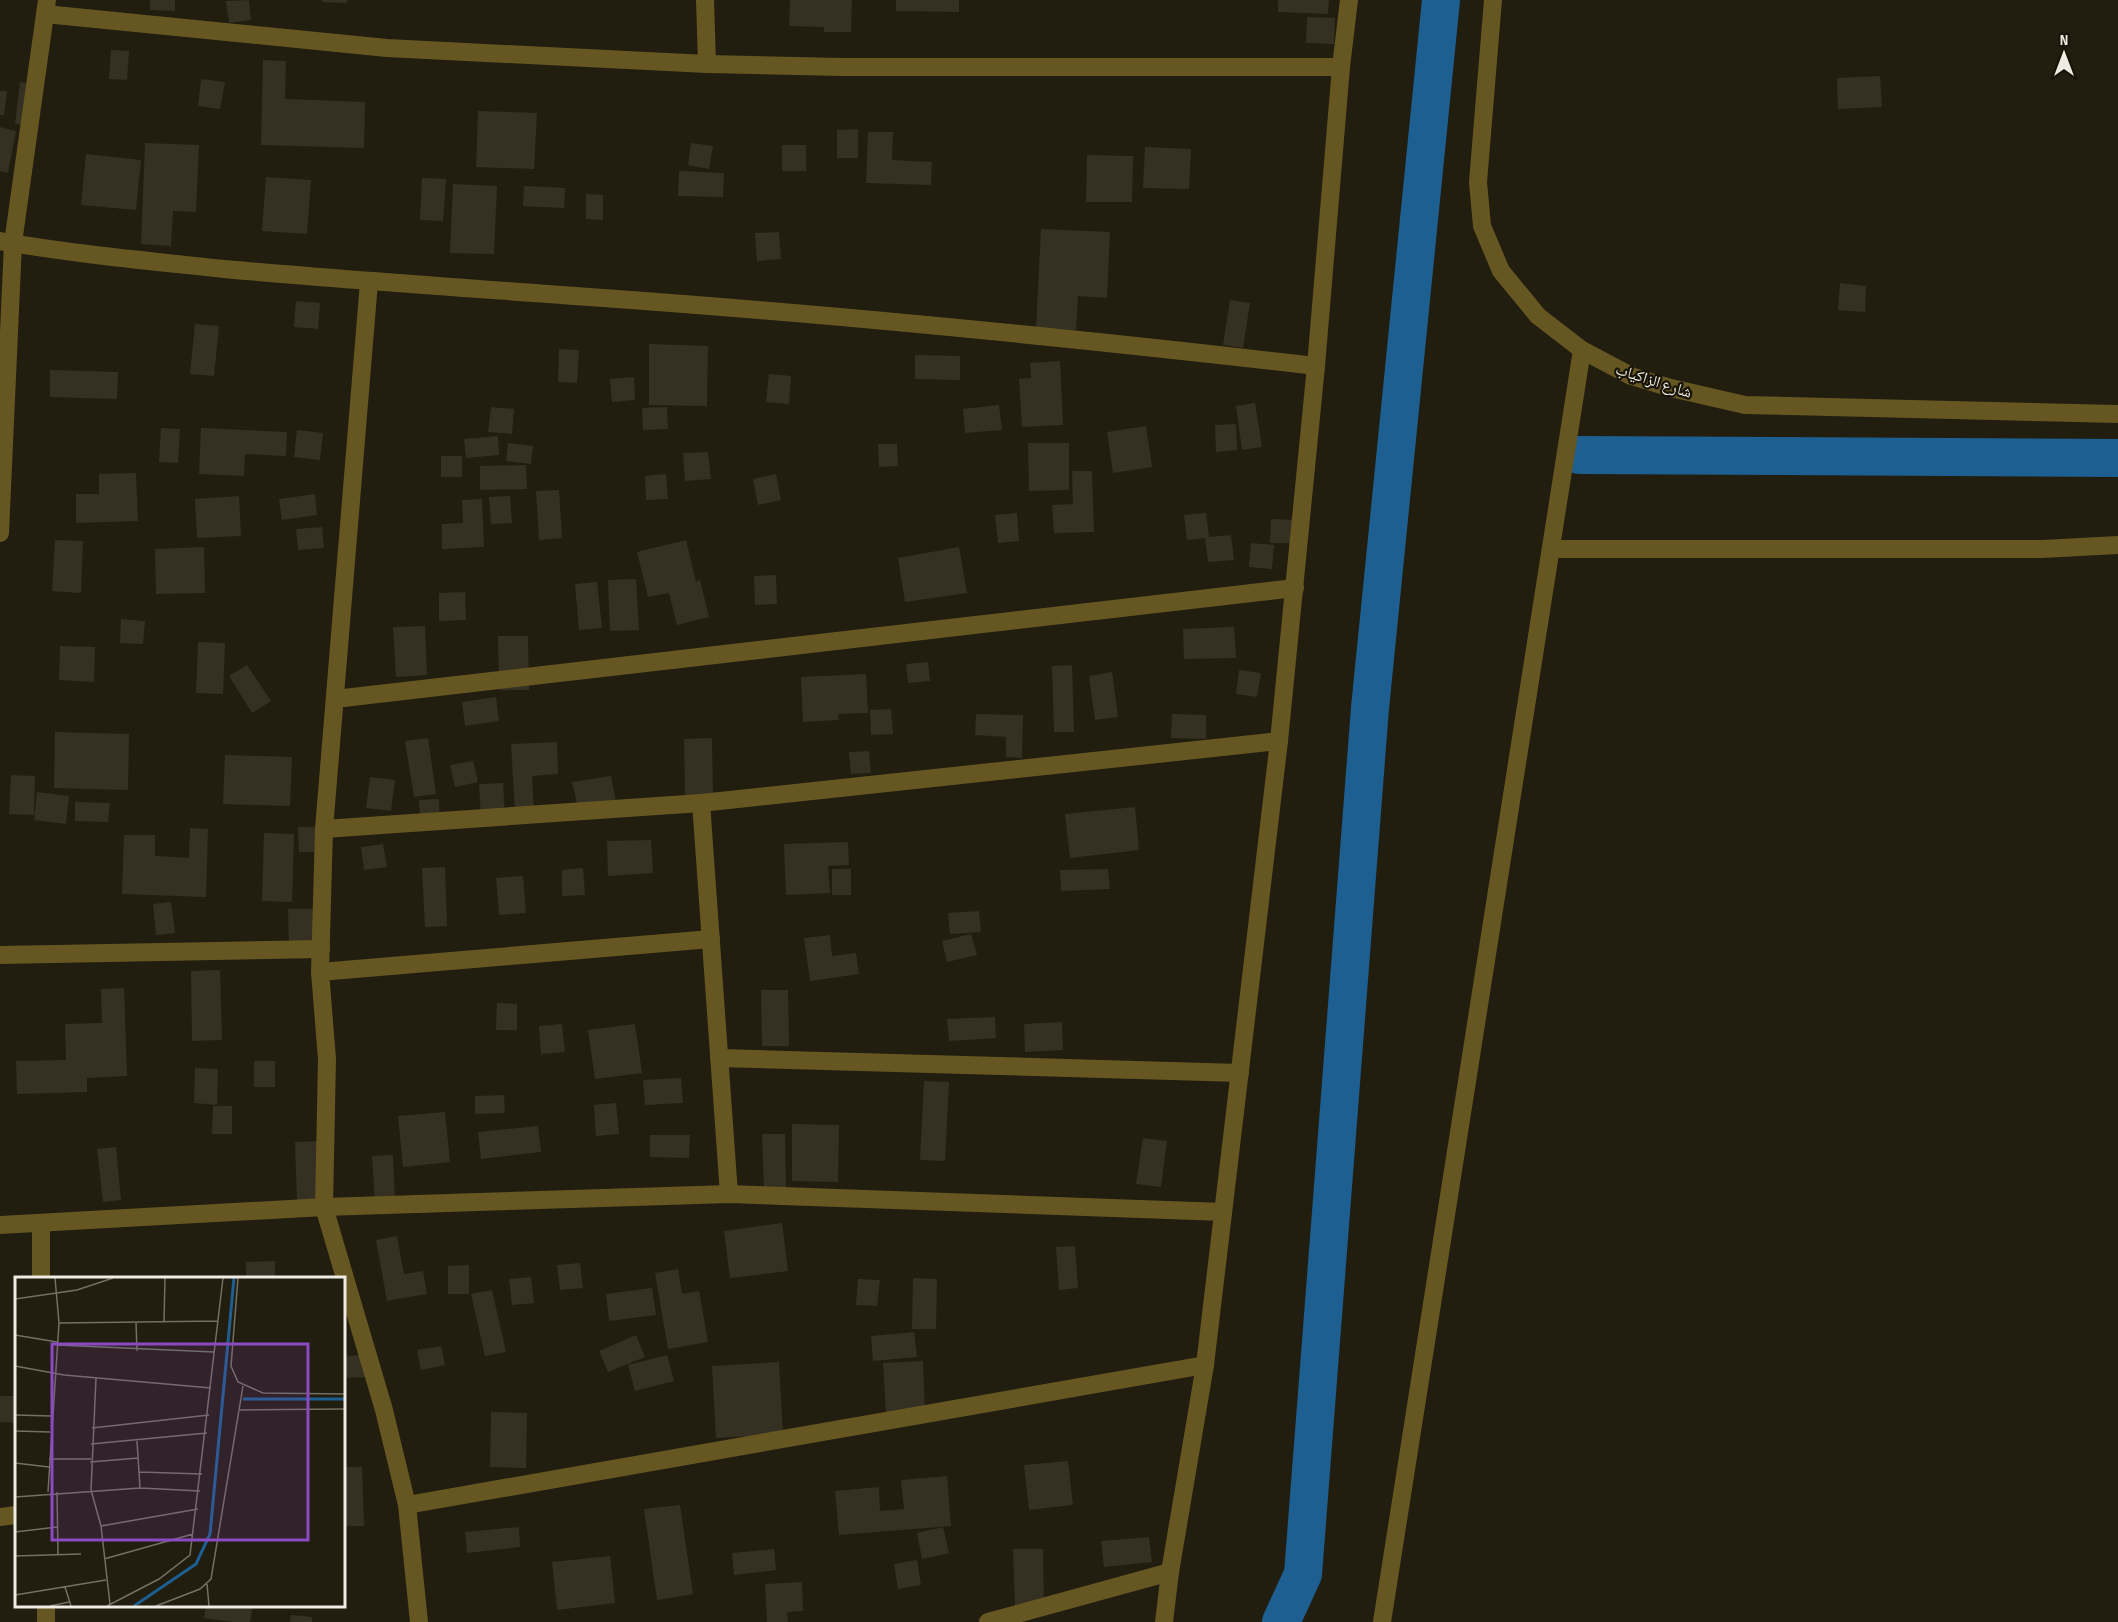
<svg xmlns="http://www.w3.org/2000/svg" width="2118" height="1622" font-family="'Sofia Sans Condensed','Noto Naskh Arabic',sans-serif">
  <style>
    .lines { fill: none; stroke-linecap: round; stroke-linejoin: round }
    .canal { stroke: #1e5f91; stroke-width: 38 }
    .building { fill: #353122 }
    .minor { stroke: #665622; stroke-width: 18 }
    .labels { text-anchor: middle; stroke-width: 4.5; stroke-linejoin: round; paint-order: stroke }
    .street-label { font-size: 16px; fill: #efece3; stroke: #181407 }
    .inset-river { fill: none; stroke: #1e5f91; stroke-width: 3 }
    .inset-road { fill: none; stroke: #737064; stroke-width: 1.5 }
    .view { fill: #8c49c4; fill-opacity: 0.15; stroke: #8c49c4; stroke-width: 3 }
    .inset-edge { fill: none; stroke: #efece3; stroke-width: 3 }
  </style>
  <rect width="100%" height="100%" fill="#211d0f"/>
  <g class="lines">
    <!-- canal -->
    <g class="canal">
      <path d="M1579,455l539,3"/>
      <path d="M1281,1622l22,-48 67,-866 71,-708"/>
    </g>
  </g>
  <!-- building -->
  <g class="building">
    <path d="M150,0h25v11l-25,-1z"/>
    <path d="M249,0l2,20 -22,3 -3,-22z"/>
    <path d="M322,0h25v3l-25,-1z"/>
    <path d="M790,0h62l-1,32h-27v-5l-35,-1z"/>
    <path d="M896,0h63v12l-63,-1z"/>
    <path d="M1278,0h51l-1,14 -50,-2z"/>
    <path d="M1307,17l28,1 -1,26 -28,-1z"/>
    <path d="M111,50l18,1 -2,29 -18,-1z"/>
    <path d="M263,60l23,1 -1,38 80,3 -1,46 -103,-3z"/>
    <path d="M1880,76l2,31 -44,2 -1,-31z"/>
    <path d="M201,79l24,3 -5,27 -22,-3z"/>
    <path d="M20,82l23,3 -6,42 -22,-3z"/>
    <path d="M0,91h7l-3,24h-4z"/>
    <path d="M478,111l59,2 -3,56 -58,-2z"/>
    <path d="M0,127l16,4 -8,42 -8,-2z"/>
    <path d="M858,129v29h-21v-28z"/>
    <path d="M868,132h25l-1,28 40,2 -1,23 -65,-2z"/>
    <path d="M145,143l54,2 -3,67 -23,-1 -2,35 -30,-2z"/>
    <path d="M691,143l22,3 -4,23 -21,-4z"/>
    <rect x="782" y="145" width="24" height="26"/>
    <path d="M1145,147l46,2 -2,40 -46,-1z"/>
    <path d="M86,154l55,6 -5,50 -55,-5z"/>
    <path d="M1087,155l46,1 -1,46h-46z"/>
    <path d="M679,171l45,2 -1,24 -45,-1z"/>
    <path d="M266,177l45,3 -4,54 -45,-3z"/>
    <path d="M422,178l24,1 -3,42 -23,-1z"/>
    <path d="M453,184l44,2 -3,68 -44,-1z"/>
    <path d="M524,186l41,2 -1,20 -41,-2z"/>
    <path d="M586,194l17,1v25l-17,-1z"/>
    <path d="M1041,229l69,3 -3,66 -29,-2 -2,34 -40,-1z"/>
    <path d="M779,232l2,27 -24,2 -2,-28z"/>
    <path d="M1840,283l26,3 -1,26 -27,-2z"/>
    <path d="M1230,300l20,3 -7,45 -20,-3z"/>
    <path d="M296,301l24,2 -2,26 -24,-2z"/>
    <path d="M195,324l24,2 -5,50 -24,-2z"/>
    <path d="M649,344l59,2 -1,60 -58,-1z"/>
    <path d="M559,349l20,1 -2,33 -19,-1z"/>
    <path d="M915,355l45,1v24l-45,-1z"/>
    <path d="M1060,361l3,64 -41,2 -3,-48 12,-1 -1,-15z"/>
    <path d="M50,370l68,2 -1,27 -67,-2z"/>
    <path d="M769,374l22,2 -2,28 -23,-2z"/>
    <path d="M634,377l1,23 -23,2 -2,-23z"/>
    <path d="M1255,403l7,44 -20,3 -6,-44z"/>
    <path d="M999,405l3,25 -37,3 -2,-24z"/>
    <path d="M491,407l23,2 -2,25 -24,-2z"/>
    <path d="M667,407l1,22 -25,1 -1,-22z"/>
    <path d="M1236,424l1,26 -21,2 -1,-27z"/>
    <path d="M1146,426l6,41 -39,6 -6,-41z"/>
    <path d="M161,428l19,1 -2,34 -19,-1z"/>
    <path d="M201,428l86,4 -1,24 -41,-2 -1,22 -45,-2z"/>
    <path d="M297,430l26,3 -3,27 -26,-3z"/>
    <path d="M498,436l1,19 -33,3 -2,-19z"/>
    <path d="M508,443l25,3 -2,18 -25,-3z"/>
    <path d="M1028,443h41v47l-40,1z"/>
    <path d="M878,444h19l1,22 -19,1z"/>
    <path d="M708,452l3,27 -26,2 -2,-28z"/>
    <rect x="441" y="456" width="21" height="21"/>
    <path d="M526,465l1,24 -47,1v-24z"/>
    <path d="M1072,471h20l2,61 -40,1 -2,-28 21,-1z"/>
    <path d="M136,473l2,48 -62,2v-29h23v-20z"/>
    <path d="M666,474l2,25 -22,1 -1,-24z"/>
    <path d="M776,474l5,26 -23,5 -5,-26z"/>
    <path d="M559,490l3,48 -23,2 -3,-49z"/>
    <path d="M315,494l2,21 -35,5 -3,-21z"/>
    <path d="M239,496l2,40 -44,2 -2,-39z"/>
    <path d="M510,496l2,27 -21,1 -2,-27z"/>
    <path d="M482,499l2,48 -42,2v-25l21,-1 -1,-23z"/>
    <path d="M1017,513l2,28 -21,2 -3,-28z"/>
    <path d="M1206,513l3,24 22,-2 3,25 -26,2 -3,-24 -18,2 -3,-25z"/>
    <path d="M1271,519l22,1 -1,23h-22z"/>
    <path d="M322,527l2,21 -26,2 -2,-21z"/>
    <path d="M55,540l28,1 -2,52 -29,-2z"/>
    <path d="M686,540l10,42 4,-2 9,37 -32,8 -8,-32 -21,4 -11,-45z"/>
    <path d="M1251,543l23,2 -2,24 -23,-2z"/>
    <path d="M204,547l1,46 -49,1 -1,-45z"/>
    <path d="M959,547l8,46 -62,9 -7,-44z"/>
    <path d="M776,575l1,29 -22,1 -1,-29z"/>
    <path d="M636,579l3,51 -29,1 -2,-51z"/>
    <path d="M597,582l5,46 -23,2 -4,-46z"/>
    <path d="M465,592l1,28 -27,1v-28z"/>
    <path d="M121,619l24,2 -2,23 -23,-1z"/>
    <path d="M425,626l2,49 -31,2 -3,-50z"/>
    <path d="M1234,627l2,31 -52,1 -1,-30z"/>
    <path d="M498,636h30l1,54h-30z"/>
    <path d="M198,642l27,1 -2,51 -27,-1z"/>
    <path d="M60,646l35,1 -1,35 -35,-2z"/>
    <path d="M928,662l2,19 -22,2 -2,-19z"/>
    <path d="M247,665l24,36 -19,12 -23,-37z"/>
    <path d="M1072,665l2,67h-20l-2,-66z"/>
    <path d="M1239,670l22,3 -4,24 -21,-3z"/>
    <path d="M1112,672l6,45 -23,3 -6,-44z"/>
    <path d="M866,674l2,39 -30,1 1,6 -36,2 -2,-45z"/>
    <path d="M496,697l3,24 -34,5 -3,-24z"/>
    <path d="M891,709l2,25 -22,1 -1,-25z"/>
    <path d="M976,714l47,1 -1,43 -16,-1v-20l-31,-2z"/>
    <path d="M1172,714l34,1v24l-35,-1z"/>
    <path d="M55,732l74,2 -1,56 -74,-2z"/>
    <path d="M428,738l8,56 -22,3 -9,-56z"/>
    <path d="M712,738l1,58 -28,1 -1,-58z"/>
    <path d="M557,742l1,32 -26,2 2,36h-19l-4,-68z"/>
    <path d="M869,751l2,22 -20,1 -2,-22z"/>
    <path d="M225,755l67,2 -2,49 -67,-2z"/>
    <path d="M473,761l5,21 -23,5 -5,-22z"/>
    <path d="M11,775l24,1 -1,39 -25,-1z"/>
    <path d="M611,776l5,26 -38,6 -6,-26z"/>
    <path d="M370,777l25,3 -4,31 -25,-3z"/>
    <path d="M503,783l2,32 -24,2 -2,-33z"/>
    <path d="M37,792l32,4 -3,28 -32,-4z"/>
    <path d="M439,799l1,30 -19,1 -2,-30z"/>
    <path d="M75,802l35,1 -2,19 -33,-1z"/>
    <path d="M1135,807l4,43 -69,8 -5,-44z"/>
    <path d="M298,827h25v25h-24z"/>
    <path d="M190,828l18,1 -2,68 -84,-3 2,-59h31v21l34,2z"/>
    <path d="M264,833l30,1 -2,68 -30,-1z"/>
    <path d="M651,840l2,33 -45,3 -1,-35z"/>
    <path d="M848,842l1,23 -21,1 2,27 -44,2 -2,-51z"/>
    <path d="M383,844l4,23 -23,3 -3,-23z"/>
    <path d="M445,867l2,59 -22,1 -3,-59z"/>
    <path d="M583,868l2,27 -23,1v-26z"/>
    <rect x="832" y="869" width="19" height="26"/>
    <path d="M1108,869l2,20 -49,2 -1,-21z"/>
    <path d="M523,876l3,37 -27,2 -3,-37z"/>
    <path d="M171,902l4,31 -19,2 -3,-31z"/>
    <path d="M288,909h38v34l-37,1z"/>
    <path d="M979,911l2,21 -31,2 -2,-21z"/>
    <path d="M971,934l6,21 -30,7 -5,-21z"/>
    <path d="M830,935l2,21 24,-3 3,21 -49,7 -6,-43z"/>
    <path d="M220,970l2,70 -30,1 -1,-70z"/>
    <path d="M124,988l3,88 -40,2v14l-70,2 -1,-33 50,-1 -1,-36 37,-1 -1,-34z"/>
    <path d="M761,990h27l1,56h-27z"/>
    <path d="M497,1003l20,1v26h-21z"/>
    <path d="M995,1017l1,21 -47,3 -2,-22z"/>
    <path d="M1062,1022l1,28 -38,2 -1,-28z"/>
    <path d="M562,1024l3,28 -24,2 -2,-28z"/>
    <path d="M635,1024l7,49 -47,6 -7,-49z"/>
    <rect x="254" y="1061" width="21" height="26"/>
    <path d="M195,1068l23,1 -1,36 -23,-2z"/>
    <path d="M681,1078l2,25 -38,2 -2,-25z"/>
    <path d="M924,1081l25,1 -4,79 -25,-1z"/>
    <path d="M504,1095l1,18 -30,1v-18z"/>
    <path d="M616,1103l3,31 -23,2 -2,-31z"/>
    <path d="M213,1106h19v28h-20z"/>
    <path d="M445,1112l5,50 -47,5 -5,-51z"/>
    <path d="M792,1124l47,1 -1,57 -46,-1z"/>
    <path d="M538,1126l3,26 -60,7 -3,-27z"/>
    <path d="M762,1134h23l1,54h-22z"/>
    <path d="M650,1135h40l-1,23 -39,-1z"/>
    <path d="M1143,1138l24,3 -6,46 -25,-3z"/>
    <path d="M324,1141l2,61h-29l-2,-60z"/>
    <path d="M116,1147l5,53 -18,2 -6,-53z"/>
    <path d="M393,1155l2,46 -20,1 -3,-46z"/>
    <path d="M782,1223l6,48 -58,7 -6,-47z"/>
    <path d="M397,1236l7,38 19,-3 4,23 -40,7 -11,-61z"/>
    <path d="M1075,1246l3,42 -19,2 -3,-43z"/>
    <path d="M275,1261v17h-29v-16z"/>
    <path d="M580,1263l3,25 -23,2 -3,-25z"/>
    <path d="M469,1265v29h-21v-28z"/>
    <path d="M678,1269l4,25 17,-3 9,51 -40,7 -13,-76z"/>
    <path d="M531,1277l3,26 -22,2 -3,-26z"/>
    <path d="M913,1278l24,1 -1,50h-24z"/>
    <path d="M858,1279l22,1 -3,26 -21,-1z"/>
    <path d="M652,1288l4,27 -47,6 -3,-27z"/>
    <path d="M492,1290l14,62 -21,4 -14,-62z"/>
    <path d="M914,1332l3,25 -44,4 -2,-25z"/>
    <path d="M636,1335l9,22 -37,15 -9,-21z"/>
    <path d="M441,1346l4,19 -24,5 -4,-20z"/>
    <path d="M368,1355v22l-24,1v-22z"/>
    <path d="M667,1355l7,26 -39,10 -7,-26z"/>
    <path d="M923,1361l2,51 -39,1 -3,-50z"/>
    <path d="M779,1362l4,72 -67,4 -4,-72z"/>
    <path d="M0,1396h16v27l-16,-1z"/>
    <path d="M491,1412l36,1 -1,55 -36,-1z"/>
    <path d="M1068,1461l5,44 -44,5 -5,-45z"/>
    <path d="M344,1467h18l2,59h-20z"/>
    <path d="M947,1476l4,50 -112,9 -4,-44 44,-4 1,24 24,-2 -3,-29z"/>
    <path d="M680,1505l13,89 -36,6 -13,-91z"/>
    <path d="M519,1527l1,20 -53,6 -2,-21z"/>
    <path d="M943,1527l6,26 -27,6 -5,-26z"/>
    <path d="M1149,1537l3,25 -48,5 -3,-26z"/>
    <path d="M774,1549l2,21 -42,5 -2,-22z"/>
    <path d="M1013,1549h30l1,59h-29z"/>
    <path d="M610,1556l5,47 -58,7 -5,-48z"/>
    <path d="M917,1560l4,25 -23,4 -4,-25z"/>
    <path d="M802,1582l1,29 -16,1 1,10h-21l-2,-38z"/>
    <path d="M206,1606h47l-3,16h-17l-29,-4z"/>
    <path d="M291,1615l21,2v5h-22z"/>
  </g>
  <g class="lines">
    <!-- minor -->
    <g class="minor">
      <path d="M705,0l2,64"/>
      <path d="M1493,0l-15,182 4,44 19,45 37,45 44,34 49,26 40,12 74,17 373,9"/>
      <path d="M45,14l342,34 320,16 135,3h499"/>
      <path d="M0,241c74,13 149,20 224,28 122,11 243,19 365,28 243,17 485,41 727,69"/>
      <path d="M369,282l-45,547 -4,143 7,87 -3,148 60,203 23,95 12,117"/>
      <path d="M0,533l13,-290 34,-243"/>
      <path d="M1551,549h491l76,-4"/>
      <path d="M335,699l960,-111"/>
      <path d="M701,803l28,391"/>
      <path d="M324,829l377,-26 578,-62"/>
      <path d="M0,955l321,-6"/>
      <path d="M320,972l391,-33"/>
      <path d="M719,1058l521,15"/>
      <path d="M41,1223v55"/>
      <path d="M0,1225l324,-18 405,-13 494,18"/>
      <path d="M407,1505l798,-140"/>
      <path d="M0,1517l16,-2"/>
      <path d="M46,1606v16"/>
      <path d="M988,1622l182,-50"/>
      <path d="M1164,1622l6,-50 35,-207 74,-624 37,-375 25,-299 8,-67"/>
      <path d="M1382,1622l200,-1272"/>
    </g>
  </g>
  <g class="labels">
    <!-- street labels -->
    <g class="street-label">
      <text transform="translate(1654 380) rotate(18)" y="6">شارع الزاكياب</text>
    </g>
  </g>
  <!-- overview -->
  <g transform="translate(15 1277)">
    <rect width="330" height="330" fill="#211d0f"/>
    <path class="inset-river" d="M228,122h102M119,329l62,-42 14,-30 24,-256"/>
    <path class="inset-road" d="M223,1l-7,88 7,16 25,11 82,1M0,22l62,-9 36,-12M121,45l1,29M149,45l1,-44M44,46l159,-2M0,58l42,7M42,68l157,7M0,89l49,9 147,13M81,101l-5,112 10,36 9,78M225,133l105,-1M0,138l36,1M77,151l117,-13M0,154l35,1M122,164l3,47M76,167l116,-11M34,182h42M75,185l48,-4M0,186l34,4M124,195l63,2M33,215l11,-169 -4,-45M42,215l1,62M0,220l125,-9 60,3M86,249l97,-17M0,255l42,-5M0,279l66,-2M89,282l89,-25M192,307l2,22M50,310l6,19M0,318l91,-15M35,329l19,-4M92,329l52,-27 31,-24 33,-277M141,329l44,-17 11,-10 32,-193"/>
    <path class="view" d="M37,67h256v196h-256z"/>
    <rect width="330" height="330" class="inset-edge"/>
  </g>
  <!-- north arrow -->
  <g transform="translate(2064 54)" stroke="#181407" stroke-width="4.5" paint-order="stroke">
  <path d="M0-4.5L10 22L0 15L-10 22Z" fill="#efece3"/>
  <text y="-9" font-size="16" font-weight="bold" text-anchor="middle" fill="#efece3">N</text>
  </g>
</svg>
